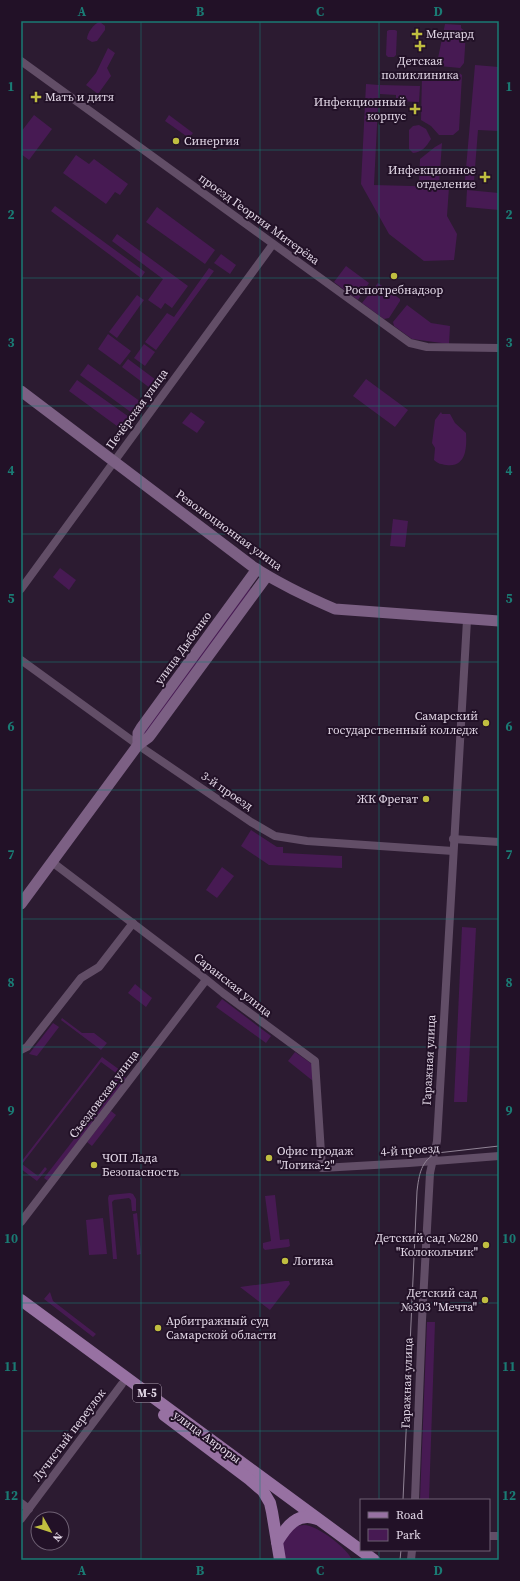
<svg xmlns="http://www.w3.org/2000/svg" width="520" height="1581" font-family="'Source Serif 4',serif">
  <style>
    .green { fill: #471a53 }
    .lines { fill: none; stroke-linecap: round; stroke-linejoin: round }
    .street { stroke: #624e67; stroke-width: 8 }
    .secondary { stroke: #7c6084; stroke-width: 11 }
    .primary { stroke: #9771a2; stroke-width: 12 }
    .tram { stroke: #918496; stroke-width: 1 }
    .grid { fill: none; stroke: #1a7b74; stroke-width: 1; stroke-opacity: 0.55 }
    .poi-dot { fill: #c0be40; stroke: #221127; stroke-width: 1.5 }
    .labels { text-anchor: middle; stroke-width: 4; stroke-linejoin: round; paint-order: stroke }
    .shield { fill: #221127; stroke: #a99cad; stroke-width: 1 }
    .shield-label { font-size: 11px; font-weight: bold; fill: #e3d8e7 }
    .poi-label { font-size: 12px; fill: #e3d8e7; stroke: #221127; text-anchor: start }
    .street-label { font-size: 12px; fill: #e3d8e7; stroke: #221127 }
    .neatline { fill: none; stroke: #1a7b74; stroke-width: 1.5 }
    .grid-label { font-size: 13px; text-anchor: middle; font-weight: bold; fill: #1a7b74 }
  </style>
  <rect width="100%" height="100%" fill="#2c1b31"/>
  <!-- green -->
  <g class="green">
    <path d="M100,22l5,4v4l-8,11 -5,1 -5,-3c0,-6 7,-16 13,-17z"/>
    <path d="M445,24l16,1v3l5,4 -2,31 -4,5 -21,-2 -2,-3z"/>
    <path d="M389,30h6l2,1 -1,24 -2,2h-6l-2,-2 1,-24z"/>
    <path d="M108,48l7,5 -8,15 4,8 -13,18 -12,-9 10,-12z"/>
    <path d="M475,65l24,2v64l-21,-1 -4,51 -9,-1z"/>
    <path d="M424,71l34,1 4,3 -3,55 -6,5h-14l-8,-9 -10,-6 1,-45z"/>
    <path d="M366,84l13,1 -5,100 75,2 -2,29 10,18 -3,26 -30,1 -35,-27 -28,-50z"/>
    <path d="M380,85l40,1 -1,16 -23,-1v-6l-16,-1z"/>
    <path d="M34,115l18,14 -23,31 -8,-6v-22z"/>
    <path d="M169,115l24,18 -4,5 -24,-17z"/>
    <path d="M419,125l7,4 5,10c-5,8 -9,13 -18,14l-4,-4v-19l4,-4z"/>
    <path d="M442,143l-3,41 -20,-1 1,-24 15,-12z"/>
    <path d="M76,155l13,9 5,-5 34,25 -8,11 -5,-3 -9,12 -43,-31z"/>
    <path d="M467,190l32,3v17l-33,-3z"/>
    <path d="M55,206l90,66 -4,6 -90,-67z"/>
    <path d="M157,207l58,43 -10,14 -59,-42z"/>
    <path d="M117,234l71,52 -16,22 -7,-5 -4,6 -13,-9 15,-21 -51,-38z"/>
    <path d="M221,254l15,11 -6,9 -16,-11z"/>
    <path d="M346,266l23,17 -11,17 -24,-18z"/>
    <path d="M209,268l5,3 -58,79 -11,-8 22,-29 7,4z"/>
    <path d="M378,283l22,16v2l-11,17 -5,1 -22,-16z"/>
    <path d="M137,295l7,5 -27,38 -8,-6z"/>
    <path d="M407,305l24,18 19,3 -1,18 -37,-5 -18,-13 -1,-4z"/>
    <path d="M108,334l23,17 -11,14 -22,-16z"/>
    <path d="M144,344l11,8 -10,14 -11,-8z"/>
    <path d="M128,359l28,21 -6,8 -28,-21z"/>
    <path d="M88,364l53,38 -9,11 -52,-38z"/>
    <path d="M366,379l42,31 -13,17 -42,-31z"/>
    <path d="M77,380l52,37 -8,12 -52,-38z"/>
    <path d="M191,412l14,10 -8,11 -15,-10z"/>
    <path d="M441,412l1,2h8l5,9 11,10c1,15 0,35 -20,32 -5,-1 -8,-1 -12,-5l1,-12 -3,-5 3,-23z"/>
    <path d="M393,519l15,2 -3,26 -15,-1z"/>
    <path d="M60,568l16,12 -7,10 -16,-13z"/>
    <path d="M250,587l1,2 -104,145 -3,1 -1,-4z"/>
    <path d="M251,830l26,17h6v6l59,3v12l-73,-3 -28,-19z"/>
    <path d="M222,867l12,9 -17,22 -11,-8z"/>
    <path d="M462,927l14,1 -9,174h-13z"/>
    <path d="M135,984l17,14 -6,9 -18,-14z"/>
    <path d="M222,999l49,37 -5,7 -50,-36z"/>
    <path d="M62,1018l20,15h12l13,10 -6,7 -40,-30z"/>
    <path d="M53,1023l6,4 -22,29 -8,-2z"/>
    <path d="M295,1052l17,12 1,17 -25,-20z"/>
    <path d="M102,1057l22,16 -9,11 -4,-4 5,-7 -15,-11 -79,102 16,12 7,-9 2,2 -10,12 -16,-12v-7z"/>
    <path d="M123,1076l6,4 -81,101 -4,-3z"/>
    <path d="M111,1111l5,4 -24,31 -5,-4z"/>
    <path d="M130,1193l3,1 3,5v12h-4l-1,-11 -2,-2 -15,2 -2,2 5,57h-4l-5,-61 1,-3z"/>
    <path d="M275,1195l5,45 9,-1 1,7 -2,1 -23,3 -2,-2v-5l8,-2 -6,-45z"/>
    <path d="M137,1213l4,41 -4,1 -4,-41z"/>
    <path d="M103,1218l4,36 -18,1 -3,-35z"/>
    <path d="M285,1281h4l1,3 -20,26 -30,-23z"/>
    <path d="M50,1292l3,9 43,33 -3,3 -49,-38z"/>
    <path d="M427,1322h8l-6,178h-9z"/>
    <path d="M304,1525c13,0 43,23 48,35h-66l-4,-11 2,-12 13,-11z"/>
  </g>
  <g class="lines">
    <!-- street -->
    <g class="street">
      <path d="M21,61l389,282 17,4 72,1"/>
      <path d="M21,589l252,-345"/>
      <path d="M21,660l117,85 113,77 24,14 32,5 146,10"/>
      <path d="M453,839l46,3"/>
      <path d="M52,862l145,110 26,21 92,68 7,107 87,-5 90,-7"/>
      <path d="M21,1050l6,-3 54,-69 18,-11 34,-44"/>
      <path d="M21,1222l185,-242"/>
      <path d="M415,1500l7,-180 8,-147 7,-32 30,-521"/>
      <path d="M21,1503l8,6"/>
      <path d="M21,1519l101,-135"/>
      <path d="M489,1536h10"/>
      <path d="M411,1560l1,-10"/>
    </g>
    <!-- secondary -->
    <g class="secondary">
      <path d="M21,391l231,175c26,17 55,31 83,43l164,12"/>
      <path d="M138,745v-12l3,-5 116,-159"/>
      <path d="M21,904l117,-159 11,-8 3,-4 115,-157"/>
    </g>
    <!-- primary -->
    <g class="primary">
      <path d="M21,1300l353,260"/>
      <path d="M164,1415l85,64 14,12 7,12 2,9 8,48"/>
      <path d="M277,1542c9,-15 21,-31 40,-23"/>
    </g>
    <!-- tram -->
    <g class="tram">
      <path d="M403,1500l14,-309c2,-16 4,-31 20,-38l62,-7"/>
      <path d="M400,1560l1,-10"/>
    </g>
  </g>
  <!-- grid -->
  <path class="grid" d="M141,21v1539M260,21v1539M379,21v1479M21,150h478M21,278h478M21,406h478M21,534h478M21,662h478M21,790h478M21,919h478M21,1047h478M21,1175h478M21,1303h478M21,1431h478M379,1550v10"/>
  <!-- markers -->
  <g class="poi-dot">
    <path d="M415 28h4v4h4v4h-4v4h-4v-4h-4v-4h4z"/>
    <path d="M418 40h4v4h4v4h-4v4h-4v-4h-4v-4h4z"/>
    <path d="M34 91h4v4h4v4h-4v4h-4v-4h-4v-4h4z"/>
    <path d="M413 103h4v4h4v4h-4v4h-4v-4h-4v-4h4z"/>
    <circle cx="176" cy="141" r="4"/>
    <path d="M483 171h4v4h4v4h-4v4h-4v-4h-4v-4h4z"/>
    <circle cx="394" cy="276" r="4"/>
    <circle cx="486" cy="723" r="4"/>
    <circle cx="426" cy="799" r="4"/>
    <circle cx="269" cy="1158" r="4"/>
    <circle cx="94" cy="1165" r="4"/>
    <circle cx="486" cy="1245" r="4"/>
    <circle cx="285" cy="1261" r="4"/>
    <circle cx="485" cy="1300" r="4"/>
    <circle cx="158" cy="1328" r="4"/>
  </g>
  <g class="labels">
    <!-- shield labels -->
    <rect class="shield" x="133" y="1384" width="28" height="18" rx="3"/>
    <g class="shield-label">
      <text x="147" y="1397">М-5</text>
    </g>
    <!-- poi labels -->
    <g class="poi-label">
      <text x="426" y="38">Медгард</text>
      <text x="420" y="65" text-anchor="middle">Детская<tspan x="420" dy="14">поликлиника</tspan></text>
      <text x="45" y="101">Мать и дитя</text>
      <text x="406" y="106" text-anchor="end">Инфекционный<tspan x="406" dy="14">корпус</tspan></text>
      <text x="184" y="145">Синергия</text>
      <text x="476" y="174" text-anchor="end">Инфекционное<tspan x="476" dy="14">отделение</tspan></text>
      <text x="394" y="294" text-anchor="middle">Роспотребнадзор</text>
      <text x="478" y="720" text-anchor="end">Самарский<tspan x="478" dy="14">государственный колледж</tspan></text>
      <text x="418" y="803" text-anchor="end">ЖК Фрегат</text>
      <text x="277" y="1155">Офис продаж<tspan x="277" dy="14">"Логика-2"</tspan></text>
      <text x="102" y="1162">ЧОП Лада<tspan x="102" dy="14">Безопасность</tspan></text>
      <text x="478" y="1242" text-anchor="end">Детский сад №280<tspan x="478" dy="14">"Колокольчик"</tspan></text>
      <text x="293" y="1265">Логика</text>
      <text x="477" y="1297" text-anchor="end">Детский сад<tspan x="477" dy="14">№303 "Мечта"</tspan></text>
      <text x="166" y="1325">Арбитражный суд<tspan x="166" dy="14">Самарской области</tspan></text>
    </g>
    <!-- street labels -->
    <g class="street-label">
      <text transform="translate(259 219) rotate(36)" y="4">проезд Георгия Митерёва</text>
      <text transform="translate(137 409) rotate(-54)" y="4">Печёрская улица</text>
      <text transform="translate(229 530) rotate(36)" y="4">Революционная улица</text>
      <text transform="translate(183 648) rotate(-54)" y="4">улица Дыбенко</text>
      <text transform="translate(227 791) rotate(34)" y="4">3-й проезд</text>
      <text transform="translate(233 985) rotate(38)" y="4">Саранская улица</text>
      <text transform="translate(429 1060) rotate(-87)" y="4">Гаражная улица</text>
      <text transform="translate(104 1094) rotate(-53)" y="4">Съездовская улица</text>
      <text transform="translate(410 1150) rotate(-4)" y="4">4-й проезд</text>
      <text transform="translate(407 1383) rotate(-88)" y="4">Гаражная улица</text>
      <text transform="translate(69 1435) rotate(-53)" y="4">Лучистый переулок</text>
      <text transform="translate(207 1437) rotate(36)" y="4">улица Авроры</text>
    </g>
  </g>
  <!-- border -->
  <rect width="520" height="1581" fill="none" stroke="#221127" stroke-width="44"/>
  <!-- legend -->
  <rect x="360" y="1499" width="130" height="52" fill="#221127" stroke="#6f6174"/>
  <rect x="368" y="1512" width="20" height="6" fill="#9771a2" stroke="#6f6174"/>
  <text x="396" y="1519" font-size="12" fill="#e3d8e7">Road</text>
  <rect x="368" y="1529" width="20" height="12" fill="#471a53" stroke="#6f6174"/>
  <text x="396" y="1539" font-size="12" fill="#e3d8e7">Park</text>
  <!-- north arrow -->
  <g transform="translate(50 1531) rotate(129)"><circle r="19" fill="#221127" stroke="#6f6174"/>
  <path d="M0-3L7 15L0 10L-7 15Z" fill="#c0be40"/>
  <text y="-6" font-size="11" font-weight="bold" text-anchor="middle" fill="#e3d8e7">N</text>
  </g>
  <rect x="22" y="22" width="476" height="1537" class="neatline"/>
  <g class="grid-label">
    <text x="82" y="16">A</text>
    <text x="200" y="16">B</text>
    <text x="320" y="16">C</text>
    <text x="438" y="16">D</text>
    <text x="11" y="91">1</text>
    <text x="509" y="91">1</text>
    <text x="11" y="219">2</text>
    <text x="509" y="219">2</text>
    <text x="11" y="347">3</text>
    <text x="509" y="347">3</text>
    <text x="11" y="475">4</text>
    <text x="509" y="475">4</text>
    <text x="11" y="603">5</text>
    <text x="509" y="603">5</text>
    <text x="11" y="731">6</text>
    <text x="509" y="731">6</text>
    <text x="11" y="859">7</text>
    <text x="509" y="859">7</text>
    <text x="11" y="987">8</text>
    <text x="509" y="987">8</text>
    <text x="11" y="1115">9</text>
    <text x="509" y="1115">9</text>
    <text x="11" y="1243">10</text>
    <text x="509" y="1243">10</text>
    <text x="11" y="1371">11</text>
    <text x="509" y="1371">11</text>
    <text x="11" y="1500">12</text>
    <text x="509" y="1500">12</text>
    <text x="82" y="1575">A</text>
    <text x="200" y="1575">B</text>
    <text x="320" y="1575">C</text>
    <text x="438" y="1575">D</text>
  </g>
</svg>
